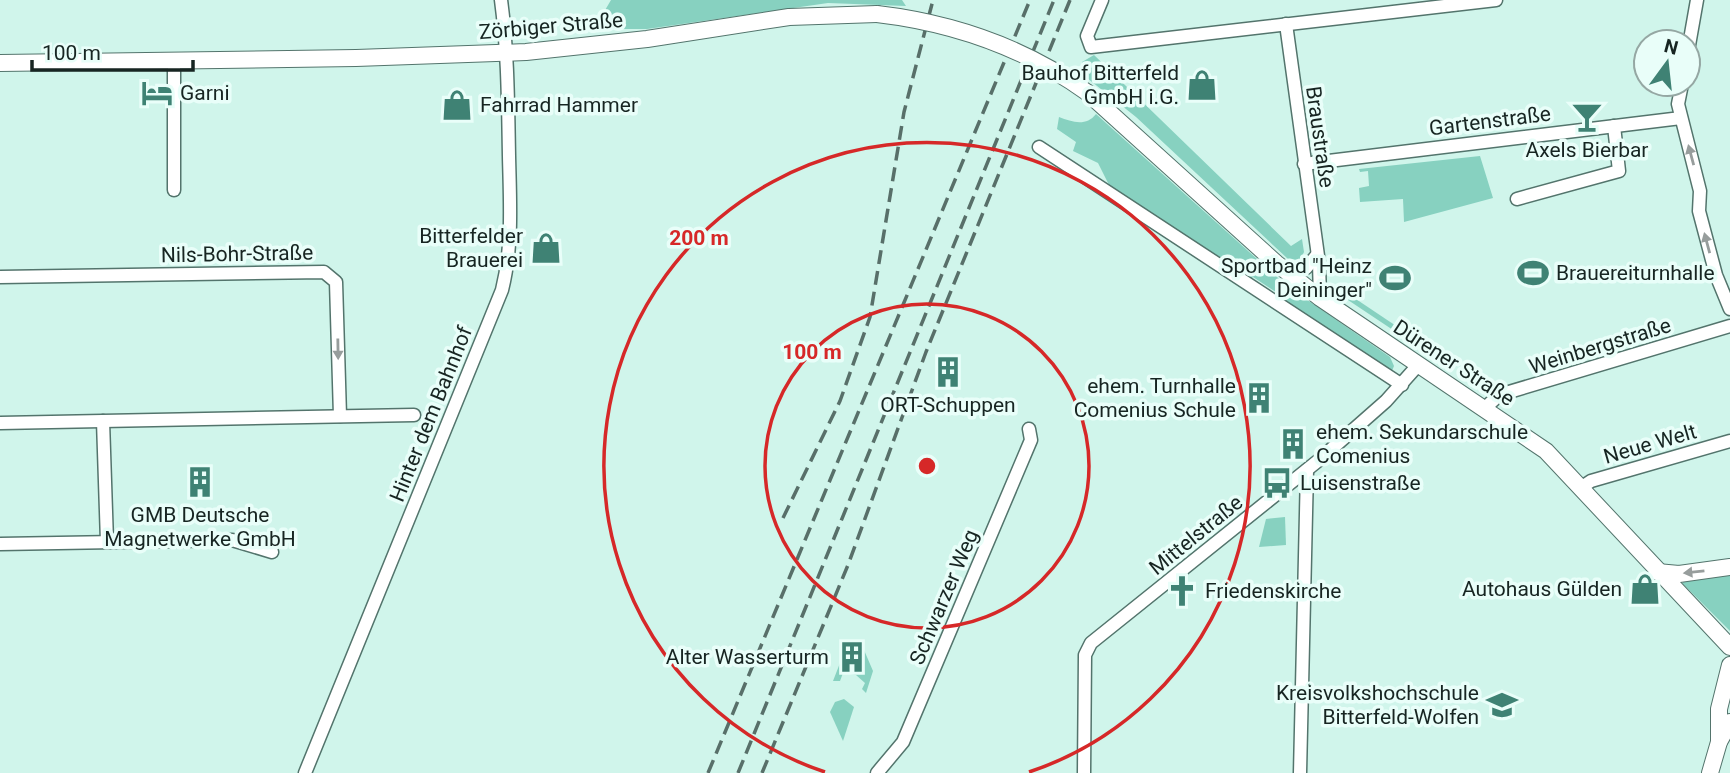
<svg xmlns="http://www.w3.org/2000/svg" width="1730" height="773" font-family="Roboto,sans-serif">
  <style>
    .green { fill: #87d1c0 }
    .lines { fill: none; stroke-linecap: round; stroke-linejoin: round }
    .minor-casing { stroke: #53746c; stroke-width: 15 }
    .major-casing { stroke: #53746c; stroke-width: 18 }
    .minor { stroke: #fff; stroke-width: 12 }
    .major { stroke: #fff; stroke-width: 16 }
    .rail { stroke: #586f69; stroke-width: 3.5; stroke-dasharray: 14 7; stroke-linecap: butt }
    .major-bridge-casing { stroke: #53746c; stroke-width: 18; stroke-linecap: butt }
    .major-bridge { stroke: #fff; stroke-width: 16 }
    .oneway { fill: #979d9c }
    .ring { fill: none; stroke: #d62828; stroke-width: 3.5 }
    .labels { text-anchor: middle; stroke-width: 7; stroke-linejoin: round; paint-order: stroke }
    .street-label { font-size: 21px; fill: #172522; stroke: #e9fef9 }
    .poi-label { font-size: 21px; fill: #172522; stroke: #e9fef9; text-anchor: end }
    .centre { fill: #d62828; stroke: #e9fef9; stroke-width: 3.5 }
    .ring-label { font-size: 21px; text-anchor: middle; font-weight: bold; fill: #d62828; stroke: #e9fef9; stroke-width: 7; stroke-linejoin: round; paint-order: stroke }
  </style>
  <rect width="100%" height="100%" fill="#d0f5eb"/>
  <!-- green -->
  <g class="green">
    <path d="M611,0h291l4,6 -78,-3 -181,26h-53z"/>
    <path d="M1094,55l197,191 11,-7 2,13 -4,8 -12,-1 -152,-142 -54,-43v-12z"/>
    <path d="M1096,114l191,172 103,71 4,9 -2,5 -106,-67 -4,-8 -29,-19 -4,4 -137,-90 -14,-28 -25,-12 3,-9 -19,-13 2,-12c13,5 27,10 37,-3z"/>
    <path d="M1480,156l13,42 -89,24 -1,-23 -43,3 -1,-14 10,-2 -1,-15 -8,1 -1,-3z"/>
    <path d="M1332,283l91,61 -3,4 -84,-56 -5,-5z"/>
    <path d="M1285,517l1,28 -27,2 7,-28z"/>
    <path d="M1730,575v56l-47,-47v-3z"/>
    <path d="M856,643l8,7 9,21 -7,22 -4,-4 3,-6 -9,-8 -13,-2 -3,8h-7l14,-36z"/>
    <path d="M844,699l10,8 -11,34 -13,-29 5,-10z"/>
  </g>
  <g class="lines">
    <defs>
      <g id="minor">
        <path d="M1102,0l-15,36 4,11 405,-47"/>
        <path d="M1286,24l33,239 1,35"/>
        <path d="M1688,51l9,-51"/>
        <path d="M1682,84l-4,20 22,87 -1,20 17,64 14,34"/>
        <path d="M1039,147l363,238"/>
        <path d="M1304,164l377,-46"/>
        <path d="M174,190v-129"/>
        <path d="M1517,199l102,-28 -5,-45"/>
        <path d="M1291,275l15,-7 11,-13"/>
        <path d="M0,277l324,-5 12,10 4,134"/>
        <path d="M1485,408l14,-13 231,-69"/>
        <path d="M103,421l4,121"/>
        <path d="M0,423l414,-8"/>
        <path d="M1582,487l9,-6 139,-40"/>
        <path d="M0,544l232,-4 40,12"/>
        <path d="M305,773l197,-483c11,-44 8,-88 7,-134 -1,-52 -1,-104 -8,-156"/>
        <path d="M877,773l26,-31 128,-302 -2,-11"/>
        <path d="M1084,773l1,-118 6,-12 228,-183 67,-59 33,-37"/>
        <path d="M1300,773l7,-303"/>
      </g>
      <g id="major">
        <path d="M0,63l356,-5 170,-6 121,-13 142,-22 88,-3"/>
        <path d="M1088,93l188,170 44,35 226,153 184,196"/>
        <path d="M1657,572l22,2 51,-7"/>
        <path d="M1719,742v-33l11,-44"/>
        <path d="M1710,773l9,-31 11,-20"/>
      </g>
    </defs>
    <!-- minor casing -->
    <use href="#minor" class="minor-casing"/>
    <!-- major casing -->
    <use href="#major" class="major-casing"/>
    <!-- minor -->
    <use href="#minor" class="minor"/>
    <!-- major -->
    <use href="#major" class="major"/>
    <!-- rail -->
    <g class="rail">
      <path d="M783,518l57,-117 30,-84 34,-205 29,-112"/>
      <path d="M708,773l322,-773"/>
      <path d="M738,773l316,-773"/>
      <path d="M762,773l86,-208 78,-213 144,-352"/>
    </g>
    <defs>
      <path id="major-bridge" d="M877,14c77,9 147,33 211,79"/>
    </defs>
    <!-- major-bridge casing -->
    <use href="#major-bridge" class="major-bridge-casing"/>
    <!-- major-bridge -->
    <use href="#major-bridge" class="major-bridge"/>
  </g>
  <!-- one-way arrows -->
  <defs><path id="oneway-solid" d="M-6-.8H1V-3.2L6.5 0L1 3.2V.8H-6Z" transform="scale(1.75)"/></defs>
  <g class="oneway">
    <use href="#oneway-solid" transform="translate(1691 155) rotate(-105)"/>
    <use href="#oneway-solid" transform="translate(1707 243) rotate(-105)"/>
    <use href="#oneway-solid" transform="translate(338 349) rotate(89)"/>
    <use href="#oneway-solid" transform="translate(1694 572) rotate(174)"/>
  </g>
  <!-- distance rings -->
  <g class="ring">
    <circle cx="927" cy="466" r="162"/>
    <path d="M825 772A323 323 0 1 1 1029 772"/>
  </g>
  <!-- icons -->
  <defs>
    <symbol id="shop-bare" viewBox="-9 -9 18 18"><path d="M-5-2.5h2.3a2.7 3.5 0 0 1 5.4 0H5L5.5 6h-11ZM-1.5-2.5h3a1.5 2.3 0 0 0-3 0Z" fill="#3f8274" stroke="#e9fef9" stroke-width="2.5" paint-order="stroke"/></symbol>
    <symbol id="hotel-bare" viewBox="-9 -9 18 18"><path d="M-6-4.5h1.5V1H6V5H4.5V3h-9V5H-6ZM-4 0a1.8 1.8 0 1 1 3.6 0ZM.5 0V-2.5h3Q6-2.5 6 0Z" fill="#3f8274" stroke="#e9fef9" stroke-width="2.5" paint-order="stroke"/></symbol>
    <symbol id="bar-bare" viewBox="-9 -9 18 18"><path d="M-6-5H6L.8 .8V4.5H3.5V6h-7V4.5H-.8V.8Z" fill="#3f8274" stroke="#e9fef9" stroke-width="2.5" paint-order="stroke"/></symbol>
    <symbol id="stadium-bare" viewBox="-9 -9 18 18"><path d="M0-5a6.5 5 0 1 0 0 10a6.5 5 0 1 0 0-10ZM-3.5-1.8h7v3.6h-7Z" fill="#3f8274" stroke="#e9fef9" stroke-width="2.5" paint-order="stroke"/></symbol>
    <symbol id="building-bare" viewBox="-9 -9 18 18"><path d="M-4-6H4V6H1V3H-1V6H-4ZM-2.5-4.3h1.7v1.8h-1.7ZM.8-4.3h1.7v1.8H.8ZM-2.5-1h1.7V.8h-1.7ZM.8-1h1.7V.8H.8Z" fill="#3f8274" stroke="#e9fef9" stroke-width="2.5" paint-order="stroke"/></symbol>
    <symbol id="bus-bare" viewBox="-9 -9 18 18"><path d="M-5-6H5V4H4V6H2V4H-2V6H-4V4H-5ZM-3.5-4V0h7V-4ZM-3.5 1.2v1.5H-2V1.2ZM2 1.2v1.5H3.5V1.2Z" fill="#3f8274" stroke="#e9fef9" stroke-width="2.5" paint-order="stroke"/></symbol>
    <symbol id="church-bare" viewBox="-9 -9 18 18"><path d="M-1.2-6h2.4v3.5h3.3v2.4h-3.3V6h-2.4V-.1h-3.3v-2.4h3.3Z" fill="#3f8274" stroke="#e9fef9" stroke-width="2.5" paint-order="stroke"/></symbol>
    <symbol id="school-bare" viewBox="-9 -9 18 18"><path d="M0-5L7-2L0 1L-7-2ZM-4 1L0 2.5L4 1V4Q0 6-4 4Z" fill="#3f8274" stroke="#e9fef9" stroke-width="2.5" paint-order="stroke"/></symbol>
  </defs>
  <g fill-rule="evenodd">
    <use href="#shop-bare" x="1180" y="63" width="44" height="44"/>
    <use href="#hotel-bare" x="135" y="71" width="44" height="44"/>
    <use href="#shop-bare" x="435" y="83" width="44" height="44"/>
    <use href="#bar-bare" x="1565" y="95" width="44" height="44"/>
    <use href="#shop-bare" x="524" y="226" width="44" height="44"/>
    <use href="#stadium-bare" x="1511" y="251" width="44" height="44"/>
    <use href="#stadium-bare" x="1373" y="256" width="44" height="44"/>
    <use href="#building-bare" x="926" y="350" width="44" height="44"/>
    <use href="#building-bare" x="1237" y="376" width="44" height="44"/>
    <use href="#building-bare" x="1271" y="422" width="44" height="44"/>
    <use href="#building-bare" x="178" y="460" width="44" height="44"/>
    <use href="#bus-bare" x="1255" y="461" width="44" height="44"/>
    <use href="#shop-bare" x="1623" y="567" width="44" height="44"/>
    <use href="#church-bare" x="1160" y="569" width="44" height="44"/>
    <use href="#building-bare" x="830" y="635" width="44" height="44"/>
    <use href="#school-bare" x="1480" y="683" width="44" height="44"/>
  </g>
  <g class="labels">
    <!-- street labels -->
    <g class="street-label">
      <text transform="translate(551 26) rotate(-5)" y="7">Zörbiger Straße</text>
      <text transform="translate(1490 121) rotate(-7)" y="7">Gartenstraße</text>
      <text transform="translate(1320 137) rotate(82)" y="7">Braustraße</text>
      <text transform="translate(237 254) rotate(-1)" y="7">Nils-Bohr-Straße</text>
      <text transform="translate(1600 346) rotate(-17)" y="7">Weinbergstraße</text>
      <text transform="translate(1454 363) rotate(33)" y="7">Dürener Straße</text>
      <text transform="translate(431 414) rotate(-68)" y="7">Hinter dem Bahnhof</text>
      <text transform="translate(1650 444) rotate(-16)" y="7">Neue Welt</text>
      <text transform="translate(1196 535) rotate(-39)" y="7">Mittelstraße</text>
      <text transform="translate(944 597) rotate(-67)" y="7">Schwarzer Weg</text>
    </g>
    <!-- poi labels -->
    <g class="poi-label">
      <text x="1179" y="80">Bauhof Bitterfeld<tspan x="1179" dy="24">GmbH i.G.</tspan></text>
      <text x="180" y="100" text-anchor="start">Garni</text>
      <text x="480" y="112" text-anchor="start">Fahrrad Hammer</text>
      <text x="1587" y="157" text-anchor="middle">Axels Bierbar</text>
      <text x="523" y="243">Bitterfelder<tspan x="523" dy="24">Brauerei</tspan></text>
      <text x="1372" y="273">Sportbad "Heinz<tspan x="1372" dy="24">Deininger"</tspan></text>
      <text x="1556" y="280" text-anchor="start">Brauereiturnhalle</text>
      <text x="1236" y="393">ehem. Turnhalle<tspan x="1236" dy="24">Comenius Schule</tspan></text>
      <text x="948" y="412" text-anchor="middle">ORT-Schuppen</text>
      <text x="1316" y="439" text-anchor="start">ehem. Sekundarschule<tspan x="1316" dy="24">Comenius</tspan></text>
      <text x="1300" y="490" text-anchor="start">Luisenstraße</text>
      <text x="200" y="522" text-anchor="middle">GMB Deutsche<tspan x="200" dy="24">Magnetwerke GmbH</tspan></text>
      <text x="1622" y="596">Autohaus Gülden</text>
      <text x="1205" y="598" text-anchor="start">Friedenskirche</text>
      <text x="829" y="664">Alter Wasserturm</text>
      <text x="1479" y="700">Kreisvolkshochschule<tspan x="1479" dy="24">Bitterfeld-Wolfen</tspan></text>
    </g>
  </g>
  <circle cx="927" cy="466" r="10" class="centre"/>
  <g class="ring-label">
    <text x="699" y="245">200 m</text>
    <text x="812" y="359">100 m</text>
  </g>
  <!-- north arrow -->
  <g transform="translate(1667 63) rotate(15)"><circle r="33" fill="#e9fef9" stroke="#95a7a3" stroke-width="2"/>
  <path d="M0-5L12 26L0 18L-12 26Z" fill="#3f8274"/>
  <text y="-10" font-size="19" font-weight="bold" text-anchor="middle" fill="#172522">N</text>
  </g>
  <!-- scale -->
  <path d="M32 60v10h161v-10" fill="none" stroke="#172522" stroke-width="3.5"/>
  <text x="42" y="60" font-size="21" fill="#172522" stroke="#e9fef9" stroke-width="5" paint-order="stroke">100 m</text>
</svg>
